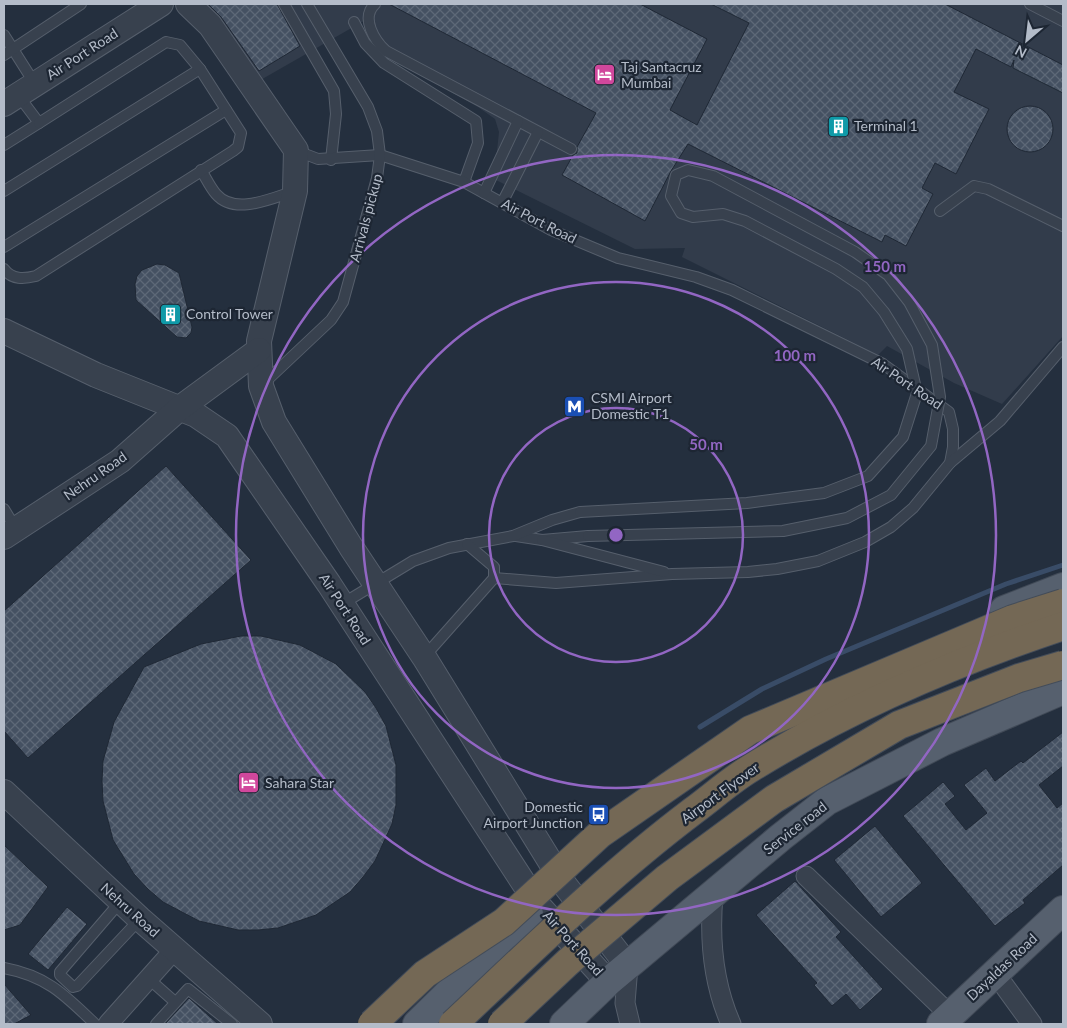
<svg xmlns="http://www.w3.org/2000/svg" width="1067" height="1028" font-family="Lato,sans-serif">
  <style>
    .airport { fill: #323c4b }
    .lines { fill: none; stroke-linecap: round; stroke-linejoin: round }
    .stream { stroke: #394c67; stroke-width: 5 }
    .building { fill: url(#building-cross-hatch); stroke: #1f2835 }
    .service-casing { stroke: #565f6c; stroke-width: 12 }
    .minor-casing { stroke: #565f6c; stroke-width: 21 }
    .tertiary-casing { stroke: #565f6c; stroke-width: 26 }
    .primary-casing { stroke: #414a57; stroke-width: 30 }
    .service { stroke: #38414e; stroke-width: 10 }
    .minor { stroke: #38414e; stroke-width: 19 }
    .tertiary { stroke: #38414e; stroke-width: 24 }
    .primary { stroke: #56606e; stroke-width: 28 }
    .service-bridge-casing { stroke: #565f6c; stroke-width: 12; stroke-linecap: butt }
    .motorway-bridge-casing { stroke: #434c59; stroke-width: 30; stroke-linecap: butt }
    .service-bridge { stroke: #38414e; stroke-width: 10 }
    .motorway-bridge { stroke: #746855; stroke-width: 28 }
    .ring { fill: none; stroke: #9266c3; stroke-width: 2.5 }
    .labels { text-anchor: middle; stroke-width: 4.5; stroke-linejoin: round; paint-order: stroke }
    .street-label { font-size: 14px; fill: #b4bcc9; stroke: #1d2633 }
    .poi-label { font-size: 14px; fill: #b4bcc9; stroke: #1d2633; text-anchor: start }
    .centre { fill: #9266c3; stroke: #1d2633; stroke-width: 2.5 }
    .ring-label { font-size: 15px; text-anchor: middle; font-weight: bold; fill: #9266c3; stroke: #1d2633; stroke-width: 4.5; stroke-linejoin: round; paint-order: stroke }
  </style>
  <defs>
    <pattern id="building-cross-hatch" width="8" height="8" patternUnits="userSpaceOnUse" patternTransform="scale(1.25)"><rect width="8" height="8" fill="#455162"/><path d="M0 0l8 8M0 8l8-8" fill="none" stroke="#5d6877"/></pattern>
  </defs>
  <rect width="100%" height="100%" fill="#242f3e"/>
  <!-- airport -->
  <path class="airport" d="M202,4h861v332l-61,68 -48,-21 -67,-37 -9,9 -196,-98 3,-9 -50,1 -141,-70 5,-47 -4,-13 -17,-12 -92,-51 -17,-38 -117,67z"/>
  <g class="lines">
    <!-- stream -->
    <path class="stream" d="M700,727l62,-38 64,-30 180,-75 57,-19"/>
  </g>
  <!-- building -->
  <g class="building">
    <path d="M208,4h69l23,42 -41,25 -38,-54z"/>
    <path d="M389,4h251l67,35 -37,71 27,15 52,-102 -38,-19h234l118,61v28l-50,-25 1,-8 -3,7 -35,-18 -22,43 35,17 -33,65 -21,-11 -13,25 11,6 -27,52 -21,-11 -3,7 -194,-98 -17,27 -26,50 -83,-46 11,-20 4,-2v-6l19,-34z"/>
    <circle cx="1030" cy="129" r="23"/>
    <path d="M157,264l8,1 14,8 13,54 -1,6 -5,5 -9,-1 -41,-37 -1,-16 2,-8 5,-6z"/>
    <path d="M166,466l85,94 -223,198 -24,-27v-120z"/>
    <path d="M241,636h20l39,9 36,19 29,28 11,16 10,18 10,39v40l-4,19 -17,37 -12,16 -13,15 -34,23 -38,13 -20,2h-20l-39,-9 -36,-19 -15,-13 -14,-15 -21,-34 -10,-39 -1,-20 1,-20 11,-39 30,-55 57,-23z"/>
    <path d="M1063,732v34l-24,19 18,23 6,-5v62l-40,35 2,3 -30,23 -92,-110 40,-34 12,14 -10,8 21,26 21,-17 -23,-28 22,-17 9,13 26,-20 2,2z"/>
    <path d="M875,826l47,57 -41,34 -47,-57z"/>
    <path d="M4,845l44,42 -28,38 -16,5z"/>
    <path d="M795,881l46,51 -5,5 47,52 -23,21 -14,-16 -14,12 -18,-21 3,-2 -61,-68z"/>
    <path d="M67,907l20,17 -39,46 -20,-16z"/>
    <path d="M4,984l27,31 -17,9h-10z"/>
    <path d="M189,998l29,26h-53z"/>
  </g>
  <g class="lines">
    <defs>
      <g id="service">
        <path d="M284,4l50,87 2,23 -5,46"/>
        <path d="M375,4c-15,14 0,37 11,47l185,98"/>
        <path d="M1030,4l33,17"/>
        <path d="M354,22l11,21 19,20 92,58 2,22 -14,39"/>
        <path d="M4,35l31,49"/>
        <path d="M4,55l77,-51"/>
        <path d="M4,145l35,-22 -21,-28"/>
        <path d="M297,151l21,8 62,-4 84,27 87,48 67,28 78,19 36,13 151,74 66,48 4,17v18l-3,16 -37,45 -22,19 -26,15 -47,19 -41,8 -29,3 -76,2 -116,9 -62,-5"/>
        <path d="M201,170c5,8 9,17 15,24 19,22 56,4 79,-3"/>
        <path d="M4,191l196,-122"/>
        <path d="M484,193l34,-72"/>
        <path d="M502,203l36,-71"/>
        <path d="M940,211l34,-25 14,3 75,37"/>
        <path d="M4,247l222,-137"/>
        <path d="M4,269c8,11 20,10 32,7l197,-125 5,-4 3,-14 -41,-64 -20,-24 -14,-3 -127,81"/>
        <path d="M263,384l68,-64 12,-18 34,-124 3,-23 -3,-24 -9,-24 -61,-103"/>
        <path d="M950,463l50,-42 63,-74"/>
        <path d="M4,509l12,20"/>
        <path d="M516,536l26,4 46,-4"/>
        <path d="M542,540l122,32"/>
        <path d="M342,604l71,-43 36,-13 64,-12 39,-16 28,-8"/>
        <path d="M424,657l70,-79v-11l-27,-23"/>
        <path d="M121,901l-61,71v3l13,12 4,-1 63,-67"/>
        <path d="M4,968c43,8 61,27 91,56"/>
        <path d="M149,979l26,23"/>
        <path d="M156,1024l32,-35 44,35"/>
      </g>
      <g id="minor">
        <path d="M806,876l144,139"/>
        <path d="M713,896c-4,45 0,87 18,128"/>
        <path d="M628,966l-3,37 5,21"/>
        <path d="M995,973l37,51"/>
        <path d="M108,1024l66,-74"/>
      </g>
      <g id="tertiary">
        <path d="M188,4l22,21 86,125 -1,41 -36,150 2,45 13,36 77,125 73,110 140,227 64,82"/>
        <path d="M4,104l157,-100"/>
        <path d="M4,331l92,44 100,40 31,21 102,148 209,321 70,77"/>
        <path d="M4,537l116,-76 60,-53 79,-58"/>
        <path d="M4,792l136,127 120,105"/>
      </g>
      <g id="primary">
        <path d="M1004,610l59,-23"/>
        <path d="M417,1024l112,-110"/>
        <path d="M564,1024l44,-42 173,-145 46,-36 115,-59 121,-52"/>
        <path d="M941,1024l122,-114"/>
      </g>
    </defs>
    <!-- service casing -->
    <use href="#service" class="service-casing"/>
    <!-- minor casing -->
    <use href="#minor" class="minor-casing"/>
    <!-- tertiary casing -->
    <use href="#tertiary" class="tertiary-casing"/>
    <!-- primary casing -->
    <use href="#primary" class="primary-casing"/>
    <!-- service -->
    <use href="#service" class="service"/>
    <!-- minor -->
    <use href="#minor" class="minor"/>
    <!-- tertiary -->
    <use href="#tertiary" class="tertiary"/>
    <!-- primary -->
    <use href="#primary" class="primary"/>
    <defs>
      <path id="service-bridge" d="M580,512l167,-9 77,-10 44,-17 35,-39 14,-44 -10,-44 -23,-37 -21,-25 -27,-18 -91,-48 -22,-7 -30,3 -12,-4 -10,-17 5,-21 12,-5 25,6 142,76 33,23 21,27 23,43 8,52 -9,49 -40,49 -44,23 -64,13 -195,5"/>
      <g id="motorway-bridge">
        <path d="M372,1024l53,-50 79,-52 96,-88 150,-104 263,-111 50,-16"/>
        <path d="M453,1024c78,-73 154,-148 240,-213 19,-14 38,-31 58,-43 97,-60 204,-106 312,-142"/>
        <path d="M502,1024l66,-62 99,-84 107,-79 125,-74 120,-47 44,-13"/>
      </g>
    </defs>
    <!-- service-bridge casing -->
    <use href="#service-bridge" class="service-bridge-casing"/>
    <!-- motorway-bridge casing -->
    <use href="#motorway-bridge" class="motorway-bridge-casing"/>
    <!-- service-bridge -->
    <use href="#service-bridge" class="service-bridge"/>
    <!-- motorway-bridge -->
    <use href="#motorway-bridge" class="motorway-bridge"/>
  </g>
  <!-- distance rings -->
  <g class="ring">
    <circle cx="616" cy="535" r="127"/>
    <circle cx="616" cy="535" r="253"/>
    <circle cx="616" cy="535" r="380"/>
  </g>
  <!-- icons -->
  <defs>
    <symbol id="hotel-square" viewBox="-11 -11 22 22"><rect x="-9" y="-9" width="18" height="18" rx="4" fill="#d1479c" stroke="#1d2633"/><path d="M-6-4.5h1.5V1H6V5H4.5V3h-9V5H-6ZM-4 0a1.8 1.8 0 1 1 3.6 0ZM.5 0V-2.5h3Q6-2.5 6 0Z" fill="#fff"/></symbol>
    <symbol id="building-square" viewBox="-11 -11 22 22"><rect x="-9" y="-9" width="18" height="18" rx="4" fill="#0f9aa8" stroke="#1d2633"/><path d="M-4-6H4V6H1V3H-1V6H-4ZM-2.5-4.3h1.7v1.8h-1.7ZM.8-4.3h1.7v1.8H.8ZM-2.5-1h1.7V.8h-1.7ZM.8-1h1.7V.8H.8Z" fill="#fff"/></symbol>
    <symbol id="metro-square" viewBox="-11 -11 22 22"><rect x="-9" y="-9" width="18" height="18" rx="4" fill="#1a4fb4" stroke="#1d2633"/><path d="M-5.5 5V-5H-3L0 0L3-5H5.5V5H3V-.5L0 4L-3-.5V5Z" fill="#fff"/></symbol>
    <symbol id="bus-square" viewBox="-11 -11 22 22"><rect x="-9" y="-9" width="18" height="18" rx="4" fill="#1a4fb4" stroke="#1d2633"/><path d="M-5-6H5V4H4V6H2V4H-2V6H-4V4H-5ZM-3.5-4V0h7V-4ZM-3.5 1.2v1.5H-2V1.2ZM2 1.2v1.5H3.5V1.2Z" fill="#fff"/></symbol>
  </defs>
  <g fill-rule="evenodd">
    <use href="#hotel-square" x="592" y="62" width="25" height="25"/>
    <use href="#building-square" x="826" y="114" width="25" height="25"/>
    <use href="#building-square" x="158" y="302" width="25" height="25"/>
    <use href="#metro-square" x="562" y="394" width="25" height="25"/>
    <use href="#hotel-square" x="236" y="770" width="25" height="25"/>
    <use href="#bus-square" x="586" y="802" width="25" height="25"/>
  </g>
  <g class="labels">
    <!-- street labels -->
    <g class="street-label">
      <text transform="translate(82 54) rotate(-33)" y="5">Air Port Road</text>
      <text transform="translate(366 218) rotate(-75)" y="5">Arrivals pickup</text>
      <text transform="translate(539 221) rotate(27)" y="5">Air Port Road</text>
      <text transform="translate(907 383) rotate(34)" y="5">Air Port Road</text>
      <text transform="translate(95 476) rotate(-35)" y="5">Nehru Road</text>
      <text transform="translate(345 609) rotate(57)" y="5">Air Port Road</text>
      <text transform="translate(720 793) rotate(-36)" y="5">Airport Flyover</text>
      <text transform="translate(795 828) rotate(-38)" y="5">Service road</text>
      <text transform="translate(130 910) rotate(42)" y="5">Nehru Road</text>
      <text transform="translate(573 943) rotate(48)" y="5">Air Port Road</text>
      <text transform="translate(1002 967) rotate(-43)" y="5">Dayaldas Road</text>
    </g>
    <!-- poi labels -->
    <g class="poi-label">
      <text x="621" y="72">Taj Santacruz<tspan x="621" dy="16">Mumbai</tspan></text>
      <text x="854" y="131">Terminal 1</text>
      <text x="186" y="319">Control Tower</text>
      <text x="591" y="403">CSMI Airport<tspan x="591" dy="16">Domestic T1</tspan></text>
      <text x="265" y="788">Sahara Star</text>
      <text x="583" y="812" text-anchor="end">Domestic<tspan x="583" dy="16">Airport Junction</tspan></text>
    </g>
  </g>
  <circle cx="616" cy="535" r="8" class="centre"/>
  <g class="ring-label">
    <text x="885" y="272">150 m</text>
    <text x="795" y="361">100 m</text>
    <text x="706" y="450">50 m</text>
  </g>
  <!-- border -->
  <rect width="1067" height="1028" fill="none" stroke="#b4bcc9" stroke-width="10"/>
  <!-- north arrow -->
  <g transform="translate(1027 40) rotate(208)" stroke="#1d2633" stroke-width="4" paint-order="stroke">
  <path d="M0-4L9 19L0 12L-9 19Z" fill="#b4bcc9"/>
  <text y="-8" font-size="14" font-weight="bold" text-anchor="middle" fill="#b4bcc9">N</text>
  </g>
</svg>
